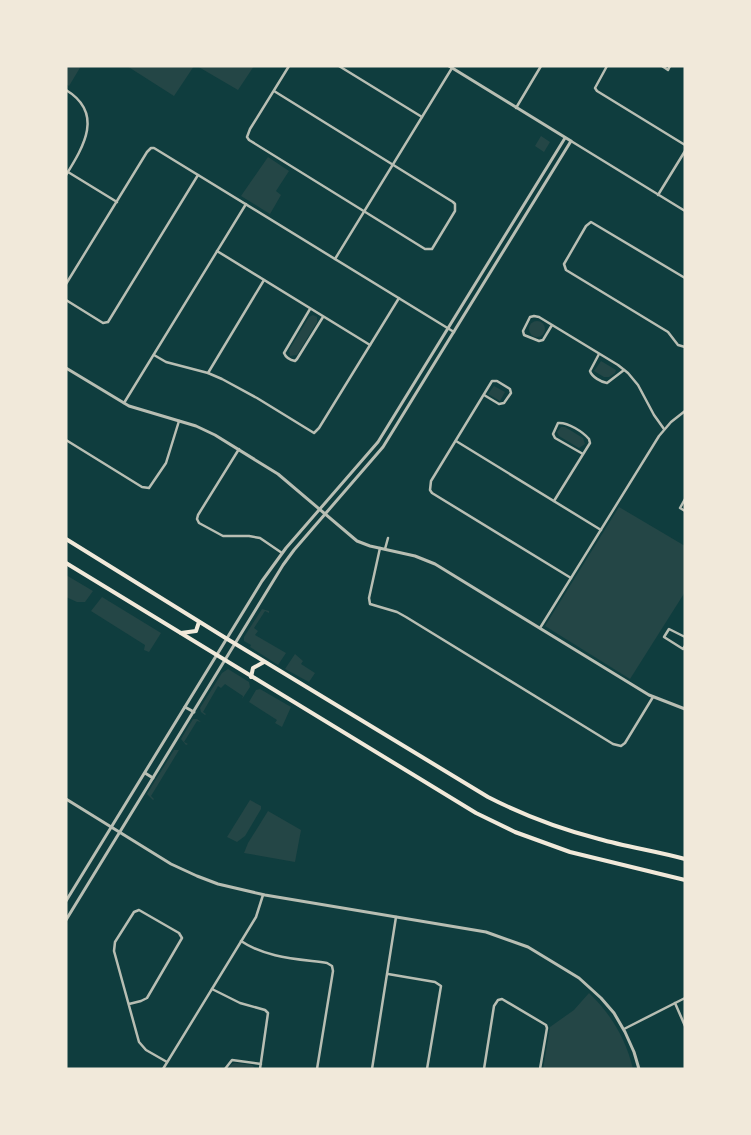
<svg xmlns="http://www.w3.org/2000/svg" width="751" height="1135" font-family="Barlow,sans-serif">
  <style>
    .green { fill: #244646 }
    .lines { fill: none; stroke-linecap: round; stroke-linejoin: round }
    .minor { stroke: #b8beb3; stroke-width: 2.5 }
    .tertiary { stroke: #b8beb3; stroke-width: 3 }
    .primary { stroke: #f1e9da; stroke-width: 4 }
  </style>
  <rect width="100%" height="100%" fill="#0f3d3e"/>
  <!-- green -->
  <g class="green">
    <path d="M66,66h15l-12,20 -3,-2z"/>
    <path d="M127,66h67l-20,30z"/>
    <path d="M197,66h57l-16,24z"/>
    <path d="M541,136l9,6 -6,10 -9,-6z"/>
    <path d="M268,157l21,14 -13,20 5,4 -11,19 -29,-18z"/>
    <path d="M313,315l4,2v5l-20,33 -7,1 -1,-6 20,-33z"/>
    <circle cx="537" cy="329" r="8"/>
    <path d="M601,361l15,9 -1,3 -6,4h-5l-10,-6z"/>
    <path d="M494,386l11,6 -5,9 -12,-7z"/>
    <path d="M561,427h4l18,11 2,6 -6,4 -20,-12 -2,-4z"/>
    <path d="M619,507l66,39v46l-55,87 -85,-53z"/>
    <path d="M66,575l27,16 -8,11h-8l-11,-5z"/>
    <path d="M102,597l59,36 -12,19 -5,-2 1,-5 -54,-34z"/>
    <path d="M262,609l7,2v2l-4,-2 -11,17 4,3 -3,4 31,18 -8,12 -28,-18 1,-2 -7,-4v-4z"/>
    <path d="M295,654l8,7 -2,3 14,9 -6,9 -24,-13z"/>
    <path d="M228,669l21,13 1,5 -8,12 1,-3 -18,-12 -4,4 -3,-2 -15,26 3,2 -1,1 -4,-3 -1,-4 22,-35z"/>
    <path d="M260,689l31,18 -9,20 -7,-4 2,-3 -28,-18 7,-12z"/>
    <path d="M193,719h4l4,3 -4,-1 -13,21 4,2 -2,1 -5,-6z"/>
    <path d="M174,750h5l-28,46 3,3 -1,1 -6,-6z"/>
    <path d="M250,800l11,6v3l-16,27 -8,6 -10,-5z"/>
    <path d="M268,811l33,19 -6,32 -51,-9 4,-10z"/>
    <path d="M589,993c22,21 37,46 44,76h-90l7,-42 24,-17z"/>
    <path d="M235,1063l17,2 4,4h-28l4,-5z"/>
  </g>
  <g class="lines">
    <!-- minor -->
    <g class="minor">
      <path d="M339,66l83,51"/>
      <path d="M607,66l-12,22 2,3 88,54"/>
      <path d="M662,66l6,4 2,-4"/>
      <path d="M66,90c38,23 18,56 0,85"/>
      <path d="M274,91l179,111 2,2v7l-23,38h-7l-176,-109 -2,-3 3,-8 39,-63"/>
      <path d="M516,108l25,-42"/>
      <path d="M571,141l114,70"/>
      <path d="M68,172l49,30"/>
      <path d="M658,195l27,-44"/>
      <path d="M217,251l153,94"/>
      <path d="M335,259l117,-191"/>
      <path d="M685,278l-94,-56 -5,4 -22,38 2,6 102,62 10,13 7,2"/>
      <path d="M66,284l81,-132 4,-4h3l300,184"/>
      <path d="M66,300l37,23 5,-1 90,-147"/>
      <path d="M310,309l-26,44c2,5 6,7 11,8l2,-2 26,-42"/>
      <path d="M552,325l-9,15 -4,1 -15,-6 -1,-4 7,-14 4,-1 5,1 79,48 10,8 10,12 16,30 10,14"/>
      <path d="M599,354l-9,17c2,6 11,11 17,12l17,-13"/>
      <path d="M154,355l12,7 42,11 14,6 35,19 57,35 5,-5 80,-130"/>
      <path d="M208,373l56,-93"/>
      <path d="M484,395l15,9 5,-1 7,-10 -1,-4 -13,-8h-5l-61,100 -1,9 2,3 139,85"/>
      <path d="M124,403l122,-199"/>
      <path d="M66,440l76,47 7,1 17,-25 13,-42"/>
      <path d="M456,441l145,89"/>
      <path d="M239,449l-41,66 -1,4 2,4 24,13h26l11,2 22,15"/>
      <path d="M685,499l-5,9 5,3"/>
      <path d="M554,501l36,-58 -1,-4c-6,-7 -21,-17 -31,-16l-5,11 2,4 28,16"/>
      <path d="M380,548l-11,50 1,6 27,8 9,5 207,127 8,2 4,-3 28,-46"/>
      <path d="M385,549l3,-11"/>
      <path d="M540,628l119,-192 12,-14 14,-11"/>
      <path d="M685,637l-16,-8 -5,8 19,12 2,-3"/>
      <path d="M241,941c25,17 58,18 86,22l5,3 1,5 -16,98"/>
      <path d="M388,974l47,8 6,4 -14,83"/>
      <path d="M212,989l28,14 25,7 3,3 -8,56"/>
      <path d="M675,1003l10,23"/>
      <path d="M129,1004l12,-3 6,-3 35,-60 -3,-5 -40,-23 -5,2 -19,30 -1,9 25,91 7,8 21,12"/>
      <path d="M624,1029l61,-31"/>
      <path d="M163,1069l93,-152 7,-22"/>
      <path d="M225,1069l7,-9 29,4"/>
      <path d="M372,1069l24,-152"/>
      <path d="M484,1069l10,-63 4,-6 4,-1 44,26 1,3 -7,41"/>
    </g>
    <!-- tertiary -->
    <g class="tertiary">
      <path d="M66,368l63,38 67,20 19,9 63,39 79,67 13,5 45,10 20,8 214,131 36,14"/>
      <path d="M185,707l9,5"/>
      <path d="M145,773l8,5"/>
      <path d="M66,799l105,65 26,12 21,8 47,11 221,37 42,15 51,31 22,20 13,15 11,19 9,20 5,17"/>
      <path d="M66,901l196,-320 24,-33 92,-106 187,-304"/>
      <path d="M66,920l217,-355 11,-15 89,-103 188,-306 -122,-75"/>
    </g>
    <!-- primary -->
    <g class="primary">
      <path d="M66,539l158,98 264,160c35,18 72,32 111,42 28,8 57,12 86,20"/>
      <path d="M66,563l410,250 39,19 55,20 115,28"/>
      <path d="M181,633l15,-2 3,-9"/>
      <path d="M251,677l2,-9 11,-6"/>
    </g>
  </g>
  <!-- border -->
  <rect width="751" height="1135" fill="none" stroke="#f1e9da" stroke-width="135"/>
</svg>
